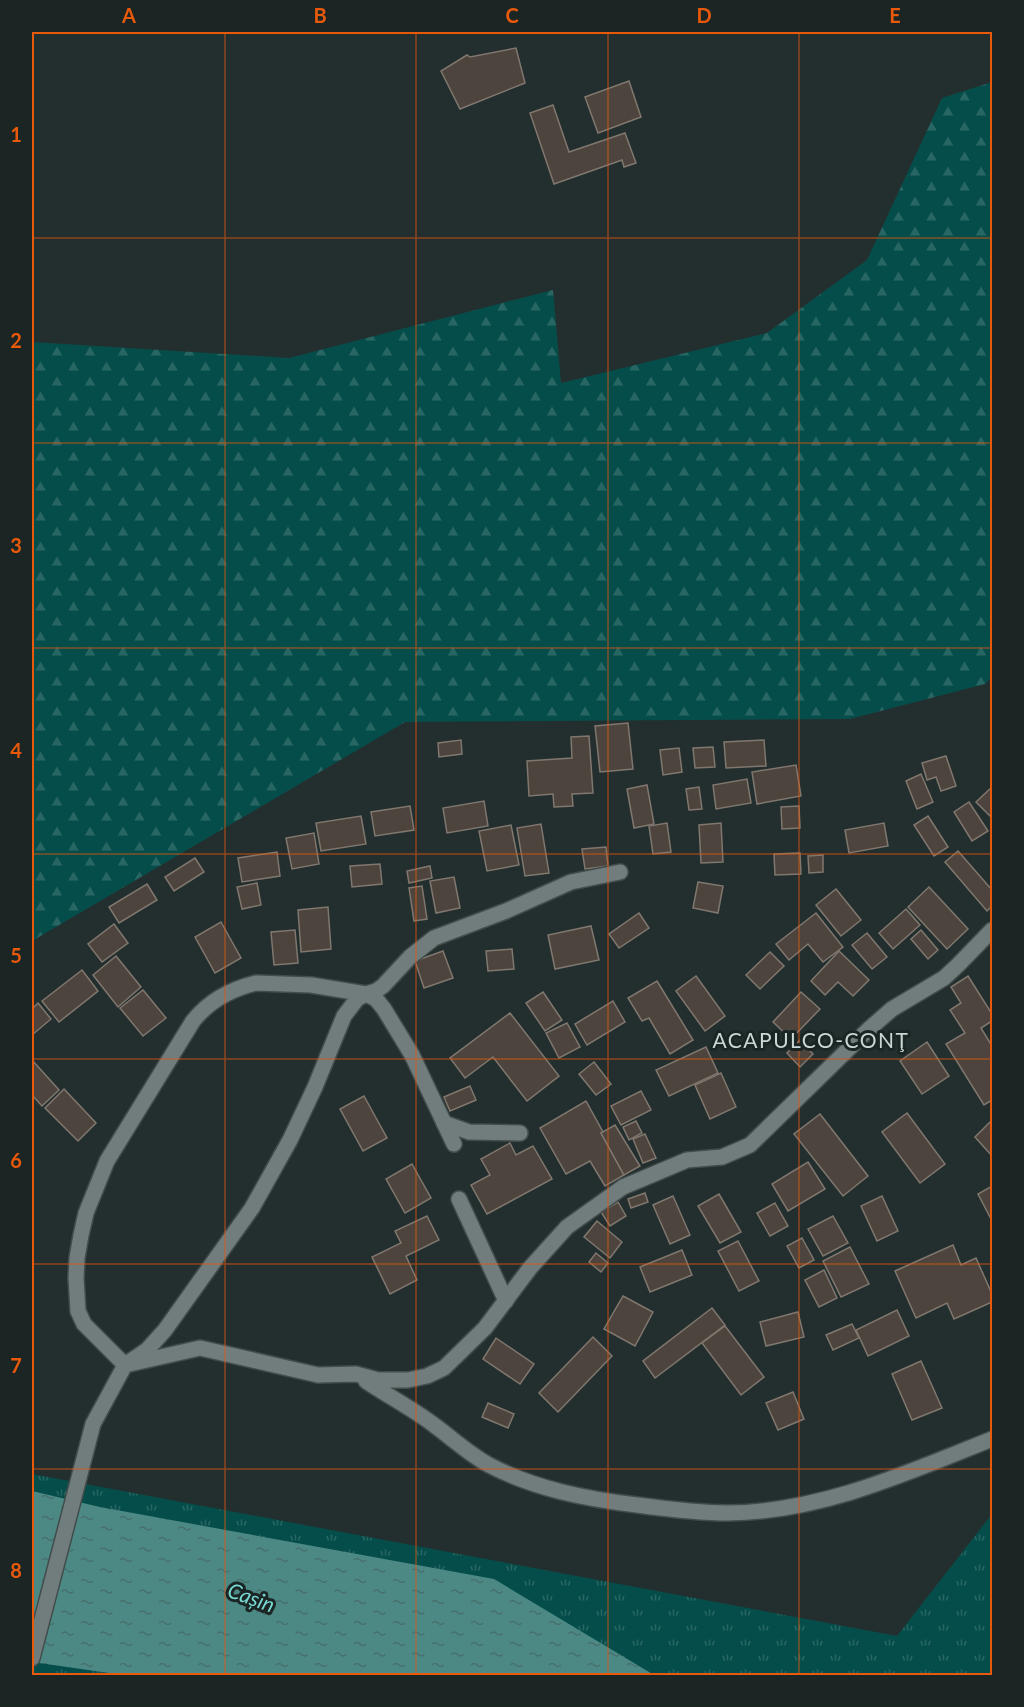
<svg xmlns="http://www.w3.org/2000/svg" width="1024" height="1707" font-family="Lato,sans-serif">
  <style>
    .grass { fill: url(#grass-tufts) }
    .forest { fill: url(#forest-firs) }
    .water { fill: url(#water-ripples) }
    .building { fill: #4c443d; stroke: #80776f; stroke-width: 1.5 }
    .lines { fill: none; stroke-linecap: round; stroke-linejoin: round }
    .minor-casing { stroke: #424c4b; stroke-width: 18 }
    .minor { stroke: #707d7c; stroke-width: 15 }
    .grid { fill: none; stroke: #e8590c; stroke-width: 1.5; stroke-opacity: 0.55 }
    .labels { text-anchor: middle; stroke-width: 6; stroke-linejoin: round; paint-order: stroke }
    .neighbourhood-label { font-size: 21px; letter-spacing: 1.5px; fill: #c8d7d5; stroke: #1a2524 }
    .water-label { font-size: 21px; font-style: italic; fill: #78dad3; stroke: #1a2524 }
    .neatline { fill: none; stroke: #e8590c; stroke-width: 2 }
    .grid-label { font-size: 20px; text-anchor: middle; font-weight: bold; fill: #e8590c }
  </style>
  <defs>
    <pattern id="grass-tufts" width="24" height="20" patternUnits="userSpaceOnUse" patternTransform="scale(1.5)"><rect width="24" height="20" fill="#054d4a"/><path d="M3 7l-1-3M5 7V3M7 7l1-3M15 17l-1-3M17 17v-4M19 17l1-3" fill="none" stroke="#286663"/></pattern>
    <pattern id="forest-firs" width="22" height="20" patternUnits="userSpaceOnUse" patternTransform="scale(1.5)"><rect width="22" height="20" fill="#054d4a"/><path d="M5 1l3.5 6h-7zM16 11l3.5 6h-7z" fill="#286663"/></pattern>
    <pattern id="water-ripples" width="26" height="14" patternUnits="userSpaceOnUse" patternTransform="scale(1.5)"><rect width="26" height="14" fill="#4c8985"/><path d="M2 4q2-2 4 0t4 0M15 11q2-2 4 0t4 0" fill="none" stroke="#476f6c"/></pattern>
  </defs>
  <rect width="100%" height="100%" fill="#232f2e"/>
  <!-- grass -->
  <path class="grass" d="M32,1474l865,162 95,-122v161h-960z"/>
  <!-- forest -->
  <path class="forest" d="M992,82v595l-7,7 -135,35 -445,3 -373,219v-599l257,16 264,-68 8,93 206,-50 100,-73 75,-162z"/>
  <!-- water -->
  <path class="water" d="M32,1491l68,16 394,72 160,96 -524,1 -98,-14z"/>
  <!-- building -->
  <g class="building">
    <path d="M516,48l9,35 -65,26 -19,-38 26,-16 3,2z"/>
    <path d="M629,81l12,36 -43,16 -13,-36z"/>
    <path d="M553,105l16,47 56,-19 11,30 -12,4 -2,-7 -68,24 -24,-71z"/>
    <path d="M628,723l5,46 -33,3 -5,-46z"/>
    <path d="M589,736l4,57 -21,1 1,12 -19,1 -1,-13 -24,2 -2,-35 45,-3 -1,-21z"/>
    <path d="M461,740l1,14 -23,3 -1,-14z"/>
    <path d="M764,740l2,26 -40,2 -2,-26z"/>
    <path d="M713,747l2,20 -20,1 -2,-20z"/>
    <path d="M679,748l3,24 -19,3 -3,-25z"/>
    <path d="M946,756l10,30 -15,5 -5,-14 -9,3 -5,-17z"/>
    <path d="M796,765l5,31 -44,8 -5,-32z"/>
    <path d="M921,774l12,28 -16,7 -11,-28z"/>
    <path d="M747,779l4,24 -35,6 -3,-24z"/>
    <path d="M647,785l7,39 -20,4 -7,-39z"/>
    <path d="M699,787l3,22 -13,1 -3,-21z"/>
    <path d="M992,787v29l-1,1 -15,-15z"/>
    <path d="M484,801l4,25 -41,7 -4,-25z"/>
    <path d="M969,802l19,29 -16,10 -18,-29z"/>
    <path d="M410,806l4,24 -39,6 -4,-24z"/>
    <path d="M799,806l1,22 -18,1 -1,-22z"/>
    <path d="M361,816l5,28 -45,7 -5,-28z"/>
    <path d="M928,816l20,31 -14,9 -20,-31z"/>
    <path d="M667,823l4,29 -18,2 -4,-28z"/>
    <path d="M721,823l2,39 -22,1 -2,-38z"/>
    <path d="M884,823l4,23 -39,7 -4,-23z"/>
    <path d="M541,824l8,49 -24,3 -8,-48z"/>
    <path d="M511,825l8,40 -32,6 -8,-40z"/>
    <path d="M314,833l5,31 -27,5 -6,-31z"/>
    <path d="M606,847l2,19 -23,3 -3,-20z"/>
    <path d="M958,851l34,39v16l-5,5 -42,-49z"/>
    <path d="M277,852l3,24 -38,6 -4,-24z"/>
    <path d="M800,853l1,21 -26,1 -1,-21z"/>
    <path d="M823,855v17l-14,1 -1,-17z"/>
    <path d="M195,858l9,14 -30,19 -9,-14z"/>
    <path d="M380,864l2,20 -30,3 -2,-21z"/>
    <path d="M430,866l2,12 -23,5 -2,-12z"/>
    <path d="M454,877l6,31 -24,5 -6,-32z"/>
    <path d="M698,882l25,4 -5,27 -25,-5z"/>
    <path d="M257,883l4,22 -19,4 -5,-22z"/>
    <path d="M147,884l10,16 -38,23 -10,-16z"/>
    <path d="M422,886l5,33 -13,2 -5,-33z"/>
    <path d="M929,887l39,42 -21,20 -39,-42z"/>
    <path d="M836,889l25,31 -20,16 -25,-31z"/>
    <path d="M328,907l3,42 -30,3 -3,-42z"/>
    <path d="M906,909l14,16 -27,24 -14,-16z"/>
    <path d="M639,913l10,15 -30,20 -10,-14z"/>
    <path d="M816,913l27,34 -20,15 -15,-18 -19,16 -13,-16z"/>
    <path d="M221,922l20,36 -26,15 -20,-36z"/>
    <path d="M114,924l14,19 -26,19 -14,-18z"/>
    <path d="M591,926l8,34 -44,9 -7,-34z"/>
    <path d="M295,930l3,33 -24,2 -3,-33z"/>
    <path d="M921,930l17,20 -10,9 -17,-20z"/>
    <path d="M867,933l20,24 -15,12 -20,-24z"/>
    <path d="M512,949l2,20 -26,2 -2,-20z"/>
    <path d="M443,951l10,27 -29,10 -9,-27z"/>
    <path d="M839,951l30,29 -16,16 -15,-14 -13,13 -14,-14z"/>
    <path d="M770,952l14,14 -24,23 -14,-14z"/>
    <path d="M116,956l25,31 -23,20 -25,-32z"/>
    <path d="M82,970l16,21 -39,31 -17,-21z"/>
    <path d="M696,976l29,40 -20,15 -29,-40z"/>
    <path d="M968,976l24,38v7l-11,7 11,18v54l-8,5 -38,-61 19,-11 -15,-23 11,-7 -10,-16z"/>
    <path d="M657,981l36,59 -23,14 -21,-36 -7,3 -14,-23z"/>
    <path d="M143,990l23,28 -23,18 -23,-28z"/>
    <path d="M543,992l19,28 -17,11 -19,-28z"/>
    <path d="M801,992l19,17 -29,30 -18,-17z"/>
    <path d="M613,1001l12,21 -38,23 -12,-21z"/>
    <path d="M38,1003l13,16 -19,16v-26z"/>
    <path d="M510,1013l49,63 -32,25 -34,-44 -28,21 -15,-20z"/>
    <path d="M567,1023l13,24 -21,11 -13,-25z"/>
    <path d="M800,1040l13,14 -13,13 -13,-14z"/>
    <path d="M927,1042l22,34 -27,18 -22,-33z"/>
    <path d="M706,1047l12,26 -49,23 -13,-26z"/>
    <path d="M32,1060l27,30 -17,16 -10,-11z"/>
    <path d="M594,1062l17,22 -15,11 -17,-21z"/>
    <path d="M721,1073l15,34 -26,12 -15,-34z"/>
    <path d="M470,1086l6,14 -26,11 -6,-14z"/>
    <path d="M64,1089l32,34 -18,18 -33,-33z"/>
    <path d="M641,1091l10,19 -30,15 -10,-19z"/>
    <path d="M364,1096l23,42 -24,13 -23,-42z"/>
    <path d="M586,1101l17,31 -2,1 23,42 -19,11 -15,-25 -24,13 -26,-46z"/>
    <path d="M907,1113l38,51 -25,19 -38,-51z"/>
    <path d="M820,1114l48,62 -25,20 -49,-62z"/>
    <path d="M992,1120v36l-17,-19z"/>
    <path d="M636,1121l6,12 -13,7 -6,-13z"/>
    <path d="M615,1125l25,41 -16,9 -23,-42z"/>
    <path d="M645,1134l11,24 -13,5 -10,-24z"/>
    <path d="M510,1143l6,12 17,-9 19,33 -65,35 -16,-29 19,-10 -9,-16z"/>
    <path d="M808,1162l17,27 -37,22 -16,-27z"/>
    <path d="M412,1164l19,34 -26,15 -19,-34z"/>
    <path d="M992,1186v35l-14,-27z"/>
    <path d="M645,1193l3,9 -17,6 -3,-9z"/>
    <path d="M719,1194l22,38 -21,11 -22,-37z"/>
    <path d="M673,1196l17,39 -20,9 -17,-39z"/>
    <path d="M882,1196l16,35 -21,10 -16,-35z"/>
    <path d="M618,1202l8,14 -16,10 -9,-14z"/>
    <path d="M775,1203l13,23 -18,10 -13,-23z"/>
    <path d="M427,1216l12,24 -33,16 11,24 -27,14 -18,-37 29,-14 -6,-12z"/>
    <path d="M833,1216l15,27 -25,13 -15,-27z"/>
    <path d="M597,1221l25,21 -12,16 -26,-21z"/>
    <path d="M802,1238l12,22 -15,8 -12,-22z"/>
    <path d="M738,1241l21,40 -20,10 -21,-40z"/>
    <path d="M953,1245l8,20 15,-7 16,36v8l-38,17 -7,-16 -31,15 -21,-47z"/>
    <path d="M850,1247l19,37 -28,13 -18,-36z"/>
    <path d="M682,1250l10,25 -42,17 -10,-25z"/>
    <path d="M596,1253l12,10 -7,9 -12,-10z"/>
    <path d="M824,1270l13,28 -18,9 -14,-27z"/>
    <path d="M623,1296l30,16 -18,34 -31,-17z"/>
    <path d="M712,1308l13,17 -70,53 -12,-17z"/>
    <path d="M897,1310l12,26 -41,20 -12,-26z"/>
    <path d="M798,1312l6,25 -38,9 -6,-24z"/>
    <path d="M852,1324l7,14 -26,12 -7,-15z"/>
    <path d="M725,1326l39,51 -23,18 -39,-52z"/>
    <path d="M593,1337l19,19 -54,56 -19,-19z"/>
    <path d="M496,1338l38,26 -14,20 -37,-25z"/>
    <path d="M921,1361l21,47 -30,12 -20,-46z"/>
    <path d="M793,1392l11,27 -26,11 -12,-27z"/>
    <path d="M488,1403l26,11 -6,14 -26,-11z"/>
  </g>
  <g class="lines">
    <defs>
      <g id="minor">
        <path d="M256,983l55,2 55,9 -9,5 -13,17 -29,71 -25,53 -38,68 -87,122 -18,20 -22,15 -41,-41 -6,-13 -2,-33 1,-20 4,-23 5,-22 21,-52 86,-140c16,-20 38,-32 63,-38z"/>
        <path d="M444,1123l25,9 51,1"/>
        <path d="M454,1144l-42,-89 -28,-46 -8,-10 -10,-5 10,-3 7,-5 27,-29 24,-19 72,-27 65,-29 49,-10"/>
        <path d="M459,1199l47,102"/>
        <path d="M366,1381c22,15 47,28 68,44 19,14 35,29 55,40 46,24 97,34 148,40 30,4 61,8 91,8 93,-1 179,-40 264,-74"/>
        <path d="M32,1658l61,-234 32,-59 75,-17 118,27 38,-1 22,6h30l19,-4 17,-8 41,-40 45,-60 37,-41 56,-40 64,-27 35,-3 28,-12 119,-116 23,-20 52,-31 14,-13 34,-35"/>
      </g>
    </defs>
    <!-- minor casing -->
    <use href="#minor" class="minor-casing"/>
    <!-- minor -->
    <use href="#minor" class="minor"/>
  </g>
  <!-- grid -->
  <path class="grid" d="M225,32v1644M416,32v1644M608,32v1644M799,32v1644M32,238h960M32,443h960M32,648h960M32,854h960M32,1059h960M32,1264h960M32,1469h960"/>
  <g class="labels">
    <!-- neighbourhood labels -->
    <g class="neighbourhood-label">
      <text x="811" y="1048">ACAPULCO-CONŢ</text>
    </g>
    <!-- water labels -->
    <g class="water-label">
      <text transform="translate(251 1598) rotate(20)" y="7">Cașin</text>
    </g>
  </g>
  <!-- border -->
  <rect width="1024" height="1707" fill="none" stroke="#1a2524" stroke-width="66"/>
  <rect x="33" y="33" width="958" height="1641" class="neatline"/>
  <g class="grid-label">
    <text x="129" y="23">A</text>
    <text x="320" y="23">B</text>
    <text x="512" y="23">C</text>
    <text x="704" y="23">D</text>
    <text x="895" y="23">E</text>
    <text x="16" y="142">1</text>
    <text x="16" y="348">2</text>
    <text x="16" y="553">3</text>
    <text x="16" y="758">4</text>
    <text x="16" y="963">5</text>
    <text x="16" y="1168">6</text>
    <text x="16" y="1373">7</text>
    <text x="16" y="1578">8</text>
  </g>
</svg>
